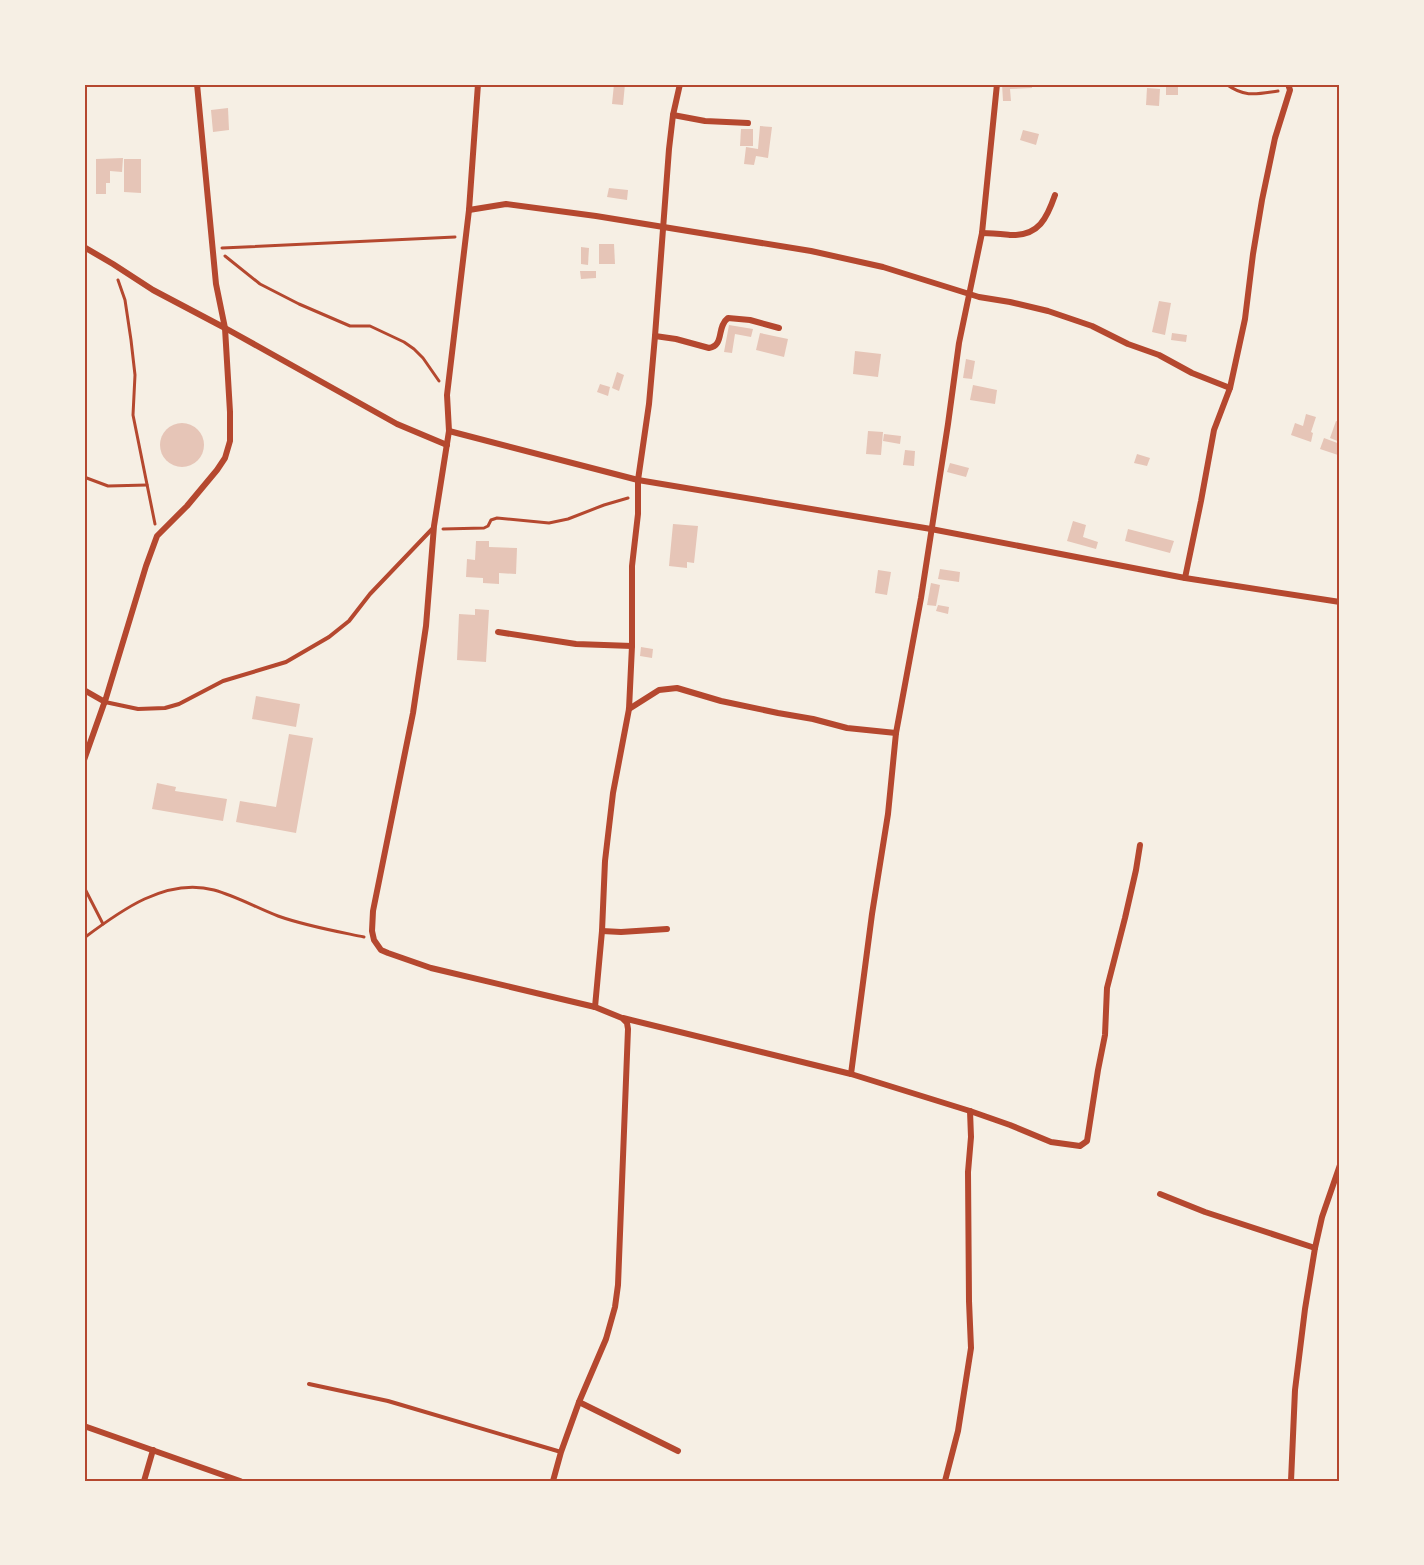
<svg xmlns="http://www.w3.org/2000/svg" width="1424" height="1565" font-family="Signika,sans-serif">
  <style>
    .building { fill: #e6c5b7 }
    .lines { fill: none; stroke-linecap: round; stroke-linejoin: round }
    .path { stroke: #b5482f; stroke-width: 3 }
    .service { stroke: #b5482f; stroke-width: 4 }
    .minor { stroke: #b5482f; stroke-width: 6 }
    .neatline { fill: none; stroke: #b5482f; stroke-width: 2 }
  </style>
  <rect width="100%" height="100%" fill="#f6efe4"/>
  <!-- building -->
  <g class="building">
    <path d="M614,84h11l-2,21 -11,-1z"/>
    <path d="M1002,84h30v4l-22,1 1,12h-8z"/>
    <rect x="1166" y="86" width="12" height="9"/>
    <path d="M1147,88l13,1 -1,17 -13,-1z"/>
    <path d="M228,108l1,22 -16,2 -2,-22z"/>
    <path d="M760,126l12,1 -4,31 -12,-2 -2,9 -10,-1 2,-17 12,2z"/>
    <path d="M741,129h12v17h-13z"/>
    <path d="M1023,130l16,4 -3,11 -16,-5z"/>
    <path d="M123,158l-1,14 -12,-1v12h-4v11h-10v-35z"/>
    <path d="M124,159h17v34l-17,-1z"/>
    <path d="M609,188l19,2 -1,10 -20,-3z"/>
    <path d="M599,244h15l1,20h-16z"/>
    <path d="M581,247l8,1 -1,17 -7,-1z"/>
    <path d="M580,271h16v7l-15,1z"/>
    <path d="M1159,301l12,2 -6,32 -13,-3z"/>
    <path d="M729,325l24,4 -2,8 -16,-3 -3,19 -8,-1z"/>
    <path d="M760,333l28,6 -4,18 -28,-7z"/>
    <path d="M1172,333l15,2 -1,7 -15,-2z"/>
    <path d="M855,351l26,3 -3,23 -25,-3z"/>
    <path d="M966,359l9,2 -3,18 -9,-1z"/>
    <path d="M617,372l7,3 -5,16 -7,-3z"/>
    <path d="M600,384l10,3 -2,9 -11,-4z"/>
    <path d="M973,385l24,5 -2,14 -25,-4z"/>
    <path d="M1306,414l10,3 -5,15 2,1 -2,9 -20,-7 4,-12 8,3z"/>
    <path d="M1336,421l4,1v20l-10,-4z"/>
    <circle cx="182" cy="445" r="22"/>
    <path d="M868,431l15,1 -2,23 -15,-1z"/>
    <path d="M884,434l17,2 -1,8 -17,-3z"/>
    <path d="M1324,438l16,6 -2,11 -18,-6z"/>
    <path d="M905,450l10,1 -1,15 -11,-1z"/>
    <path d="M1137,454l13,4 -3,8 -13,-3z"/>
    <path d="M950,463l19,5 -3,9 -19,-5z"/>
    <path d="M1073,521l13,4 -3,12 15,5 -2,7 -29,-8z"/>
    <path d="M673,524l25,2 -4,37 -7,-1v6l-18,-2z"/>
    <path d="M1128,529l46,12 -4,12 -45,-12z"/>
    <path d="M476,541h13v6l28,1 -1,26 -17,-1v11l-16,-1v-5l-17,-1 1,-18 8,1z"/>
    <path d="M940,569l20,3 -1,10 -21,-3z"/>
    <path d="M878,570l13,2 -4,23 -12,-2z"/>
    <path d="M931,583l9,2 -4,21 -9,-1z"/>
    <path d="M938,605l11,2 -1,7 -12,-3z"/>
    <path d="M475,609l14,1 -3,52 -29,-2 2,-46 16,1z"/>
    <path d="M641,647l12,2 -1,9 -12,-2z"/>
    <path d="M256,696l44,8 -4,23 -44,-8z"/>
    <path d="M289,734l24,4 -17,95 -60,-11 4,-21 36,6z"/>
    <path d="M157,783l19,4 -1,4 52,8 -4,22 -71,-12z"/>
  </g>
  <g class="lines">
    <!-- path -->
    <g class="path">
      <path d="M1226,84c19,14 31,10 52,7"/>
      <path d="M222,248l233,-11"/>
      <path d="M225,256l35,28 39,20 51,22h20l34,16 10,7 9,9 16,23"/>
      <path d="M118,280l7,20 6,40 4,35 -2,40 22,109"/>
      <path d="M84,477l24,9 39,-1"/>
      <path d="M443,529l41,-1 4,-2 3,-6 6,-2 52,5 19,-4 36,-14 24,-7"/>
      <path d="M84,887l19,37"/>
      <path d="M84,938c36,-27 82,-61 130,-48 22,6 43,18 64,26 28,10 57,15 86,21"/>
    </g>
    <!-- service -->
    <g class="service">
      <path d="M105,702l33,7 27,-1 14,-4 44,-23 63,-19 43,-25 20,-16 21,-27 64,-67"/>
      <path d="M309,1384l79,17 173,51"/>
    </g>
    <!-- minor -->
    <g class="minor">
      <path d="M478,84l-9,126 -22,185 2,36 -15,95 -8,100 -13,87 -40,198 -1,20 2,9 7,10 7,3 43,15 164,39 27,11 5,5 1,6 -10,256 -3,22 -9,32 -27,63 -18,50 -8,29"/>
      <path d="M673,115l32,6 43,2"/>
      <path d="M469,210l37,-6 90,12 215,35 72,16 96,30 31,5 38,9 44,15 36,18 31,11 33,18 38,15 15,-69 8,-65 9,-54 13,-62 15,-48 -2,-6"/>
      <path d="M982,233c10,0 19,1 29,2 28,1 36,-17 44,-40"/>
      <path d="M84,247l29,17 40,26 72,38 172,96 50,21"/>
      <path d="M655,336l21,3 33,9c16,-3 7,-21 19,-30l22,2 29,8"/>
      <path d="M449,431l189,49 293,49 254,49 155,24"/>
      <path d="M1185,578l16,-77 13,-71 16,-42"/>
      <path d="M498,632l78,12 56,2"/>
      <path d="M84,690l21,12"/>
      <path d="M629,709l30,-19 18,-2 44,13 57,12 35,6 34,9 49,5"/>
      <path d="M84,760l22,-62 40,-132 11,-30 30,-30 30,-36 8,-12 5,-17v-29l-5,-84 -9,-44 -19,-200"/>
      <path d="M602,931l19,1 46,-3"/>
      <path d="M595,1007l7,-76 3,-70 8,-68 16,-84 3,-63v-80l6,-52v-34l11,-76 6,-68 14,-187 4,-34 7,-31"/>
      <path d="M623,1018l228,56 119,37 40,14 41,17 29,4 7,-5 11,-71 7,-35 2,-47 18,-70 11,-48 4,-25"/>
      <path d="M851,1074l21,-160 16,-100 8,-81 25,-135 27,-174 11,-81 23,-110 15,-149"/>
      <path d="M1160,1194l45,18 110,36"/>
      <path d="M579,1402l99,49"/>
      <path d="M84,1426l156,55"/>
      <path d="M144,1481l9,-31"/>
      <path d="M945,1481l13,-50 13,-83 -2,-47 -1,-129 3,-35 -1,-26"/>
      <path d="M1291,1481l4,-91 10,-81 10,-61 7,-31 18,-52"/>
    </g>
  </g>
  <!-- border -->
  <rect width="1424" height="1565" fill="none" stroke="#f6efe4" stroke-width="171"/>
  <rect x="86" y="86" width="1252" height="1394" class="neatline"/>
</svg>
